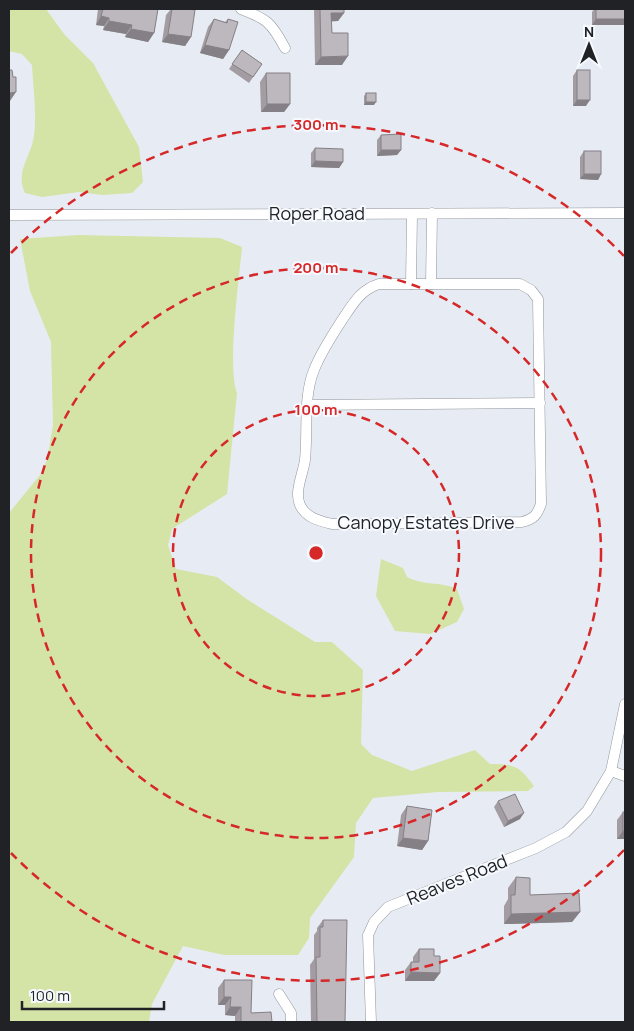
<svg xmlns="http://www.w3.org/2000/svg" width="634" height="1031" font-family="Manrope,sans-serif">
  <style>
    .green { fill: #d4e3a6 }
    .lines { fill: none; stroke-linecap: round; stroke-linejoin: round }
    .minor-casing { stroke: #90949b; stroke-width: 11 }
    .minor { stroke: #fff; stroke-width: 10 }
    .wall { fill: #a39da3 }
    .shaded-wall { fill: #848085 }
    .building { fill: #bdb7be; stroke: #848085 }
    .ring { fill: none; stroke: #d62828; stroke-width: 2.5; stroke-dasharray: 9 6 }
    .labels { text-anchor: middle; stroke-width: 4; stroke-linejoin: round; paint-order: stroke }
    .street-label { font-size: 18px; fill: #202225; stroke: #f6f9fe }
    .centre { fill: #d62828; stroke: #f6f9fe; stroke-width: 2.5 }
    .ring-label { font-size: 15px; text-anchor: middle; font-weight: bold; fill: #d62828; stroke: #f6f9fe; stroke-width: 4; stroke-linejoin: round; paint-order: stroke }
  </style>
  <rect width="100%" height="100%" fill="#e7ecf4"/>
  <!-- green -->
  <g class="green">
    <path d="M9,9h37l18,25 29,29 46,84 4,35 -11,11 -30,2 -23,-3 -37,5 -17,-4c-10,-22 6,-36 9,-57 3,-21 -1,-50 -2,-71l-10,-11 -13,-3z"/>
    <path d="M78,235l142,3 22,9c-3,33 -15,120 -5,146l-10,101 -55,35 -4,16 8,24 41,8 31,23 67,42h17l31,28 -2,74 11,11 40,16 63,-21 15,14c25,0 29,2 44,22l-6,5 -90,1 -65,6 -17,25 -2,34 -44,61 -1,20 -11,17h-74l-41,-9 -31,58 -3,18h-140v-509l31,-38 7,-15 6,-35 -2,-83 -21,-51 -10,-52z"/>
    <path d="M381,559l22,9 4,9c16,9 33,4 50,12l7,20 -7,13 -27,12 -35,-3 -19,-35z"/>
  </g>
  <g class="lines">
    <defs>
      <g id="minor">
        <path d="M241,9c26,10 30,13 44,39"/>
        <path d="M9,215l616,-2"/>
        <path d="M379,284h141l11,6 7,9 3,205c-4,11 -7,15 -19,18l-190,2c-12,-3 -26,-6 -32,-19 -6,-13 3,-31 5,-45 3,-29 -2,-63 9,-90 7,-18 18,-34 28,-50 11,-16 18,-30 37,-36z"/>
        <path d="M411,284l1,-70"/>
        <path d="M431,284l1,-71"/>
        <path d="M308,405l232,-2"/>
        <path d="M611,771l14,5"/>
        <path d="M279,994l12,19v9"/>
        <path d="M371,1022l-3,-87 6,-13 14,-15 148,-59 30,-16 21,-21 24,-40 14,-67"/>
      </g>
    </defs>
    <!-- minor casing -->
    <use href="#minor" class="minor-casing"/>
    <!-- minor -->
    <use href="#minor" class="minor"/>
  </g>
  <!-- wall -->
  <g class="wall">
    <path d="M98,9h60l-4,24 -6,9 -23,-5 1,-3 -23,-4 1,-4 -8,-1z"/>
    <path d="M171,9h18l2,28 -6,9 -23,-4 4,-27z"/>
    <path d="M314,9h30v4l-6,8h-7l1,12 10,32h-27z"/>
    <path d="M594,9h31v13l-1,3h-32v-13z"/>
    <path d="M214,19l11,3 3,-3 1,31 -6,9 -23,-6 8,-26z"/>
    <path d="M242,50l20,14 -13,19 -20,-14z"/>
    <path d="M577,70l9,36h-13v-30z"/>
    <path d="M266,73l24,31 -6,8h-23l-1,-30z"/>
    <path d="M366,93l8,12h-10v-9z"/>
    <path d="M381,135l20,15 -4,5 -20,1v-16z"/>
    <path d="M315,148l28,14 -4,6 -28,-1v-14z"/>
    <path d="M584,151l17,23 -3,6 -18,-1v-22z"/>
    <path d="M498,801l22,18 -16,8 -10,-20z"/>
    <path d="M407,806l21,35 -6,9 -25,-4 4,-31z"/>
    <path d="M623,812l2,27h-8v-19z"/>
    <path d="M516,877l14,18 50,17 -8,10 -68,2v-18l4,-7v-11z"/>
    <path d="M323,920l22,102h-34l-1,-57 4,-6v-24l3,-4v-3z"/>
    <path d="M419,949l15,7 6,17 -6,8h-29v-11l6,-8h2v-5z"/>
    <path d="M224,980l27,33 21,9h-37v-6l-10,-1v-10h-7v-17z"/>
  </g>
  <!-- shaded-wall -->
  <g class="shaded-wall">
    <path d="M331,13h13l-6,8 -13,1z"/>
    <path d="M101,16l8,2 -5,8 -8,-1z"/>
    <path d="M596,19h29v3l-1,3h-32z"/>
    <path d="M109,21l23,4 -6,9 -23,-4z"/>
    <path d="M131,29l23,4 -6,9 -23,-5z"/>
    <path d="M168,34l23,3 -6,9 -23,-4z"/>
    <path d="M205,45l24,5 -6,9 -23,-6z"/>
    <path d="M348,56l-6,9h-27l6,-8z"/>
    <path d="M16,92l-6,9h-1v-8z"/>
    <path d="M577,100h13l-4,6h-13z"/>
    <path d="M366,102h10l-2,3h-10z"/>
    <path d="M267,104h23l-6,8h-23z"/>
    <path d="M381,150h20l-4,5 -20,1z"/>
    <path d="M315,161l28,1 -4,6 -28,-1z"/>
    <path d="M584,174h17l-3,6 -18,-1z"/>
    <path d="M524,813l-4,6 -16,8 4,-6z"/>
    <path d="M623,831h2v8h-8z"/>
    <path d="M403,838l25,3 -6,9 -25,-4z"/>
    <path d="M580,912l-8,10 -68,2 7,-10z"/>
    <path d="M411,972l29,1 -6,8h-29z"/>
    <path d="M224,997h7l-6,8h-7z"/>
    <path d="M230,1007h11l-6,9 -10,-1z"/>
  </g>
  <!-- building -->
  <g class="building">
    <path d="M103,9h55l-4,24 -23,-4 1,-4 -23,-4v-3l-8,-2z"/>
    <path d="M172,9h17l6,1 -4,27 -23,-3z"/>
    <path d="M320,9h24v4h-13l1,20h16v23l-27,1z"/>
    <rect x="596" y="9" width="29" height="10"/>
    <path d="M214,19l13,4 1,-4 10,3 -9,28 -24,-5z"/>
    <path d="M242,50l20,14 -9,13 -21,-13z"/>
    <path d="M9,70h3l1,7h3v15l-7,1z"/>
    <rect x="577" y="70" width="13" height="30"/>
    <path d="M266,73h24v31h-23z"/>
    <rect x="366" y="93" width="10" height="9"/>
    <path d="M401,134v16h-20v-15z"/>
    <path d="M315,148l28,1v13l-28,-1z"/>
    <rect x="584" y="151" width="17" height="23"/>
    <path d="M515,794l9,19 -16,8 -10,-20z"/>
    <path d="M407,806l25,4 -4,31 -25,-3z"/>
    <rect x="623" y="812" width="2" height="19"/>
    <path d="M516,877l14,1v17l49,-2 1,19 -69,2v-19h4z"/>
    <path d="M323,920h24l-2,102h-28l-1,-65h4v-30h3z"/>
    <path d="M419,949h15v7h6v17l-29,-1v-10h8z"/>
    <path d="M224,980h28l-1,33 20,-1 1,10h-31v-15h-11l1,-10h-7z"/>
  </g>
  <!-- distance rings -->
  <g class="ring">
    <circle cx="316" cy="553" r="143"/>
    <circle cx="316" cy="553" r="285"/>
    <path d="M624 850A428 428 0 0 1 11 853M11 253A428 428 0 0 1 624 256"/>
  </g>
  <g class="labels">
    <!-- street labels -->
    <g class="street-label">
      <text x="317" y="220">Roper Road</text>
      <text x="426" y="529">Canopy Estates Drive</text>
      <text transform="translate(457 880) rotate(-22)" y="6">Reaves Road</text>
    </g>
  </g>
  <circle cx="316" cy="553" r="8" class="centre"/>
  <g class="ring-label">
    <text x="316" y="130">300 m</text>
    <text x="316" y="273">200 m</text>
    <text x="316" y="415">100 m</text>
  </g>
  <!-- border -->
  <rect width="634" height="1031" fill="none" stroke="#202225" stroke-width="20"/>
  <!-- north arrow -->
  <g transform="translate(589 45)" stroke="#f6f9fe" stroke-width="4" paint-order="stroke">
  <path d="M0-4L9 19L0 12L-9 19Z" fill="#202225"/>
  <text y="-8" font-size="14" font-weight="bold" text-anchor="middle" fill="#202225">N</text>
  </g>
  <!-- scale -->
  <path d="M22 1001v8h142v-8" fill="none" stroke="#202225" stroke-width="2.5"/>
  <text x="30" y="1001" font-size="15" fill="#202225" stroke="#f6f9fe" stroke-width="4" paint-order="stroke">100 m</text>
</svg>
